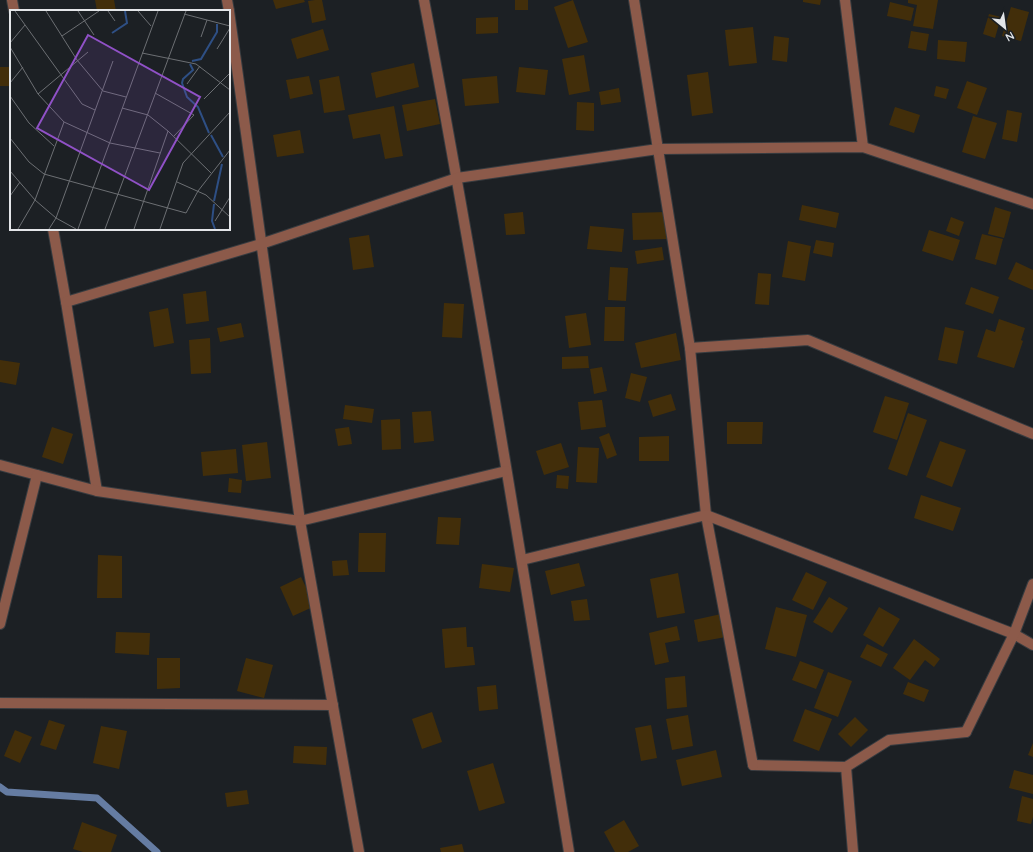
<svg xmlns="http://www.w3.org/2000/svg" width="1033" height="852" font-family="Quicksand,sans-serif">
  <style>
    .lines { fill: none; stroke-linecap: round; stroke-linejoin: round }
    .stream { stroke: #657ca2; stroke-width: 7 }
    .building { fill: #422e0a }
    .lane-casing { stroke: #383c40; stroke-width: 12 }
    .street-casing { stroke: #383c40; stroke-width: 12 }
    .lane { stroke: #8c5a4a; stroke-width: 10 }
    .street { stroke: #8c5a4a; stroke-width: 10 }
    .inset-river { fill: none; stroke: #2e4f84; stroke-width: 2 }
    .inset-road { fill: none; stroke: #6c6f73; stroke-width: 1 }
    .view { fill: #9051c7; fill-opacity: 0.15; stroke: #9051c7; stroke-width: 2 }
    .inset-edge { fill: none; stroke: #e4e6e9; stroke-width: 2 }
  </style>
  <rect width="100%" height="100%" fill="#1c2024"/>
  <g class="lines">
    <!-- stream -->
    <path class="stream" d="M0,787l7,5 90,6 60,54"/>
  </g>
  <!-- building -->
  <g class="building">
    <path d="M95,0h19l2,11h-19z"/>
    <path d="M273,0h31l1,2 -29,7z"/>
    <path d="M315,0h7l4,20 -14,3 -4,-22z"/>
    <rect x="515" y="0" width="13" height="10"/>
    <path d="M573,0l15,42 -20,6 -14,-41z"/>
    <path d="M803,0h18l-1,5 -17,-3z"/>
    <path d="M908,0h30l-5,29 -20,-3 4,-21 -9,-2z"/>
    <path d="M890,2l24,6 -3,13 -24,-5z"/>
    <path d="M1011,7l18,5 -8,29 -19,-5z"/>
    <path d="M989,14l12,3 -6,21 -12,-4z"/>
    <path d="M498,17v16l-22,1v-16z"/>
    <path d="M753,27l4,36 -28,3 -4,-36z"/>
    <path d="M323,29l6,21 -32,9 -6,-20z"/>
    <path d="M911,31l18,3 -3,17 -18,-3z"/>
    <path d="M774,36l15,2 -2,24 -15,-2z"/>
    <path d="M938,40l29,2 -2,20 -28,-3z"/>
    <path d="M584,55l6,36 -21,4 -7,-36z"/>
    <path d="M414,63l5,24 -43,11 -5,-25z"/>
    <rect x="0" y="67" width="9" height="19"/>
    <path d="M519,67l29,3 -3,25 -29,-3z"/>
    <path d="M708,72l5,41 -21,3 -5,-41z"/>
    <path d="M309,76l4,18 -23,5 -4,-19z"/>
    <path d="M339,76l6,34 -21,3 -5,-33z"/>
    <path d="M497,76l2,27 -34,3 -3,-27z"/>
    <path d="M967,81l20,7 -10,27 -20,-7z"/>
    <path d="M936,86l13,3 -3,10 -12,-3z"/>
    <path d="M619,88l2,14 -20,3 -2,-13z"/>
    <path d="M435,99l5,25 -33,7 -5,-26z"/>
    <path d="M577,102l17,1v28l-18,-1z"/>
    <path d="M394,106l9,50 -18,3 -5,-25 -27,5 -5,-24z"/>
    <path d="M895,107l25,8 -6,18 -25,-8z"/>
    <path d="M1007,110l15,3 -5,29 -15,-3z"/>
    <path d="M973,116l24,7 -12,36 -23,-7z"/>
    <path d="M300,130l4,23 -27,4 -4,-22z"/>
    <path d="M802,205l37,8 -3,15 -37,-8z"/>
    <path d="M995,207l16,5 -7,26 -16,-4z"/>
    <path d="M523,212l2,22 -19,1 -2,-21z"/>
    <path d="M666,212l1,27 -34,1 -1,-27z"/>
    <path d="M951,217l13,5 -5,14 -13,-5z"/>
    <path d="M590,226l34,3 -2,23 -35,-3z"/>
    <path d="M929,230l31,10 -7,21 -31,-10z"/>
    <path d="M982,234l21,5 -7,26 -21,-6z"/>
    <path d="M369,235l5,32 -21,3 -4,-32z"/>
    <path d="M816,240l18,3 -2,14 -19,-4z"/>
    <path d="M788,241l23,5 -6,35 -23,-4z"/>
    <path d="M662,247l2,13 -27,4 -2,-13z"/>
    <path d="M1016,262l17,8v20l-25,-11z"/>
    <path d="M610,267l18,1 -2,33 -18,-1z"/>
    <path d="M758,273l13,1 -2,31 -14,-1z"/>
    <path d="M971,287l28,10 -6,17 -28,-10z"/>
    <path d="M206,291l3,30 -23,3 -3,-30z"/>
    <path d="M444,303l20,1 -2,34 -20,-1z"/>
    <path d="M605,307h20l-1,34h-20z"/>
    <path d="M168,308l6,35 -20,4 -5,-35z"/>
    <path d="M586,313l5,32 -22,3 -4,-32z"/>
    <path d="M999,319l26,9 -4,12 2,1 -9,27 -37,-11 9,-28 9,3z"/>
    <path d="M241,323l3,14 -24,5 -3,-14z"/>
    <path d="M945,327l19,4 -7,33 -19,-4z"/>
    <path d="M676,333l5,27 -40,8 -6,-25z"/>
    <path d="M210,338l1,35 -20,1 -2,-34z"/>
    <path d="M588,356l1,12 -27,1v-12z"/>
    <path d="M0,360l20,3 -4,22 -16,-3z"/>
    <path d="M602,367l5,24 -13,3 -4,-25z"/>
    <path d="M631,373l16,4 -7,25 -15,-4z"/>
    <path d="M671,394l5,16 -23,7 -5,-16z"/>
    <path d="M885,396l24,7 -12,37 -24,-8z"/>
    <path d="M602,400l4,27 -25,3 -3,-28z"/>
    <path d="M345,405l29,4 -2,14 -29,-4z"/>
    <path d="M431,411l3,30 -20,2 -2,-31z"/>
    <path d="M908,413l19,7 -20,56 -19,-7z"/>
    <path d="M400,419l1,30 -19,1 -1,-30z"/>
    <path d="M727,422h36l-1,22h-35z"/>
    <path d="M52,427l21,7 -10,30 -21,-7z"/>
    <path d="M349,427l3,17 -14,2 -3,-17z"/>
    <path d="M609,433l8,22 -10,4 -8,-22z"/>
    <path d="M669,436v25h-30v-24z"/>
    <path d="M940,441l26,9 -14,37 -26,-10z"/>
    <path d="M267,442l4,36 -25,3 -4,-36z"/>
    <path d="M561,443l8,24 -25,8 -8,-24z"/>
    <path d="M578,447l21,1 -2,35 -21,-1z"/>
    <path d="M236,449l2,24 -35,3 -2,-24z"/>
    <path d="M557,475l12,1 -1,13 -12,-1z"/>
    <path d="M229,478l13,2 -1,13 -13,-1z"/>
    <path d="M921,495l40,13 -8,23 -39,-13z"/>
    <path d="M438,517l23,1 -2,27 -23,-1z"/>
    <path d="M359,533h27l-1,39h-27z"/>
    <path d="M98,555l24,1v42h-25z"/>
    <path d="M347,560l2,15 -16,1 -1,-15z"/>
    <path d="M579,563l6,23 -34,9 -6,-24z"/>
    <path d="M482,564l32,4 -4,24 -31,-4z"/>
    <path d="M806,572l21,10 -14,28 -21,-10z"/>
    <path d="M678,573l7,40 -28,5 -7,-39z"/>
    <path d="M301,577l14,29 -22,10 -13,-29z"/>
    <path d="M829,597l19,11 -16,25 -19,-11z"/>
    <path d="M587,599l3,21 -16,1 -3,-20z"/>
    <path d="M776,607l31,8 -11,42 -31,-8z"/>
    <path d="M879,607l21,12 -17,28 -20,-12z"/>
    <path d="M721,614l5,23 -28,5 -4,-22z"/>
    <path d="M677,626l3,14 -15,3 4,19 -14,3 -6,-32z"/>
    <path d="M466,627l1,20h6l2,18 -30,3 -3,-39z"/>
    <path d="M116,632l34,1 -1,22 -34,-2z"/>
    <path d="M914,639l26,20 -6,8 -9,-7 -15,20 -17,-12z"/>
    <path d="M867,644l21,10 -7,13 -21,-10z"/>
    <path d="M157,658h23v30l-23,1z"/>
    <path d="M246,658l27,7 -9,33 -27,-7z"/>
    <path d="M800,661l24,9 -8,19 -24,-9z"/>
    <path d="M828,672l24,9 -14,36 -24,-9z"/>
    <path d="M685,676l2,31 -20,2 -2,-31z"/>
    <path d="M908,682l21,8 -5,12 -21,-8z"/>
    <path d="M496,685l2,24 -19,2 -2,-24z"/>
    <path d="M805,709l27,10 -13,32 -26,-10z"/>
    <path d="M432,712l10,30 -20,7 -10,-30z"/>
    <path d="M688,715l5,31 -21,4 -6,-31z"/>
    <path d="M855,717l13,13 -17,17 -13,-13z"/>
    <path d="M49,720l16,5 -9,25 -16,-5z"/>
    <path d="M651,725l6,33 -16,3 -6,-33z"/>
    <path d="M101,726l26,5 -8,38 -26,-6z"/>
    <path d="M15,730l17,7 -12,26 -16,-7z"/>
    <path d="M1033,743v14l-5,-2z"/>
    <path d="M294,746l33,1 -1,18 -33,-2z"/>
    <path d="M716,750l6,27 -40,9 -6,-26z"/>
    <path d="M493,763l12,40 -26,8 -12,-40z"/>
    <path d="M1014,770l19,5v19l-24,-6z"/>
    <path d="M247,790l2,14 -22,3 -2,-14z"/>
    <path d="M1022,796l11,3v18l-2,7 -14,-3z"/>
    <path d="M624,820l15,26 -11,6h-13l-11,-20z"/>
    <path d="M82,822l35,13 -6,17h-28l-10,-3z"/>
    <path d="M462,844l2,8h-23l-1,-4z"/>
  </g>
  <g class="lines">
    <defs>
      <g id="lane">
        <path d="M753,765l93,2 43,-27 77,-8"/>
        <path d="M846,767l7,85"/>
      </g>
      <g id="street">
        <path d="M12,0l2,11"/>
        <path d="M227,0l2,11"/>
        <path d="M424,0c53,283 99,568 145,852"/>
        <path d="M634,0l56,348 16,167 47,250"/>
        <path d="M845,0l18,147"/>
        <path d="M229,11l71,510 59,331"/>
        <path d="M53,229l13,73 31,189"/>
        <path d="M66,302l195,-58 196,-66 201,-29 205,-2 170,57"/>
        <path d="M690,348l118,-8 225,94"/>
        <path d="M0,465l97,26 203,30 206,-50"/>
        <path d="M522,560l184,-45 308,119 19,11"/>
        <path d="M0,624l37,-149"/>
        <path d="M0,703l333,2"/>
        <path d="M966,732l48,-98 19,-50"/>
      </g>
    </defs>
    <!-- lane casing -->
    <use href="#lane" class="lane-casing"/>
    <!-- street casing -->
    <use href="#street" class="street-casing"/>
    <!-- lane -->
    <use href="#lane" class="lane"/>
    <!-- street -->
    <use href="#street" class="street"/>
  </g>
  <!-- overview -->
  <g transform="translate(10 10)">
    <rect width="220" height="220" fill="#1c2024"/>
    <path class="inset-river" d="M102,23l15,-10 -2,-12M182,51l9,-2 16,-27v-8M180,54l3,6 -10,9 -1,4 5,14 11,10 11,26M201,125l12,22M204,191l8,-37M204,194l-2,17 3,8"/>
    <path class="inset-road" d="M5,1l67,93 13,6M36,1l31,49 26,31 23,6M68,1l16,24M98,1l7,10M128,1l13,15M174,4l46,12M52,26l37,-25M191,27l6,-17M0,33l15,-18M0,37l28,47 26,28 46,21 50,10M207,39l13,-21M132,43l54,11 34,26M0,73l13,-16M177,74l13,-18M145,83l39,22 -20,21M28,84l50,-42M0,86l19,27 25,23M194,89l26,-26M112,98l26,7 20,16 43,42M0,128l19,24 15,12 142,39 12,-22 32,-41M0,161l25,29 21,18 20,11M167,172l29,13 24,22M0,186l10,-14M205,211l15,-24M8,219l17,-29 29,-78M39,219l7,-11 57,-157M68,219l80,-218M95,219l81,-218M124,219l34,-98M150,219l23,-66 47,-51"/>
    <path class="view" d="M78,25l112,62 -51,93 -112,-62z"/>
    <rect width="220" height="220" class="inset-edge"/>
  </g>
  <!-- north arrow -->
  <g transform="translate(1005 28) rotate(151)" stroke="#1c2024" stroke-width="3" paint-order="stroke">
  <path d="M0-3L7 15L0 10L-7 15Z" fill="#e4e6e9"/>
  <text y="-6" font-size="11" font-weight="bold" text-anchor="middle" fill="#e4e6e9">N</text>
  </g>
</svg>
